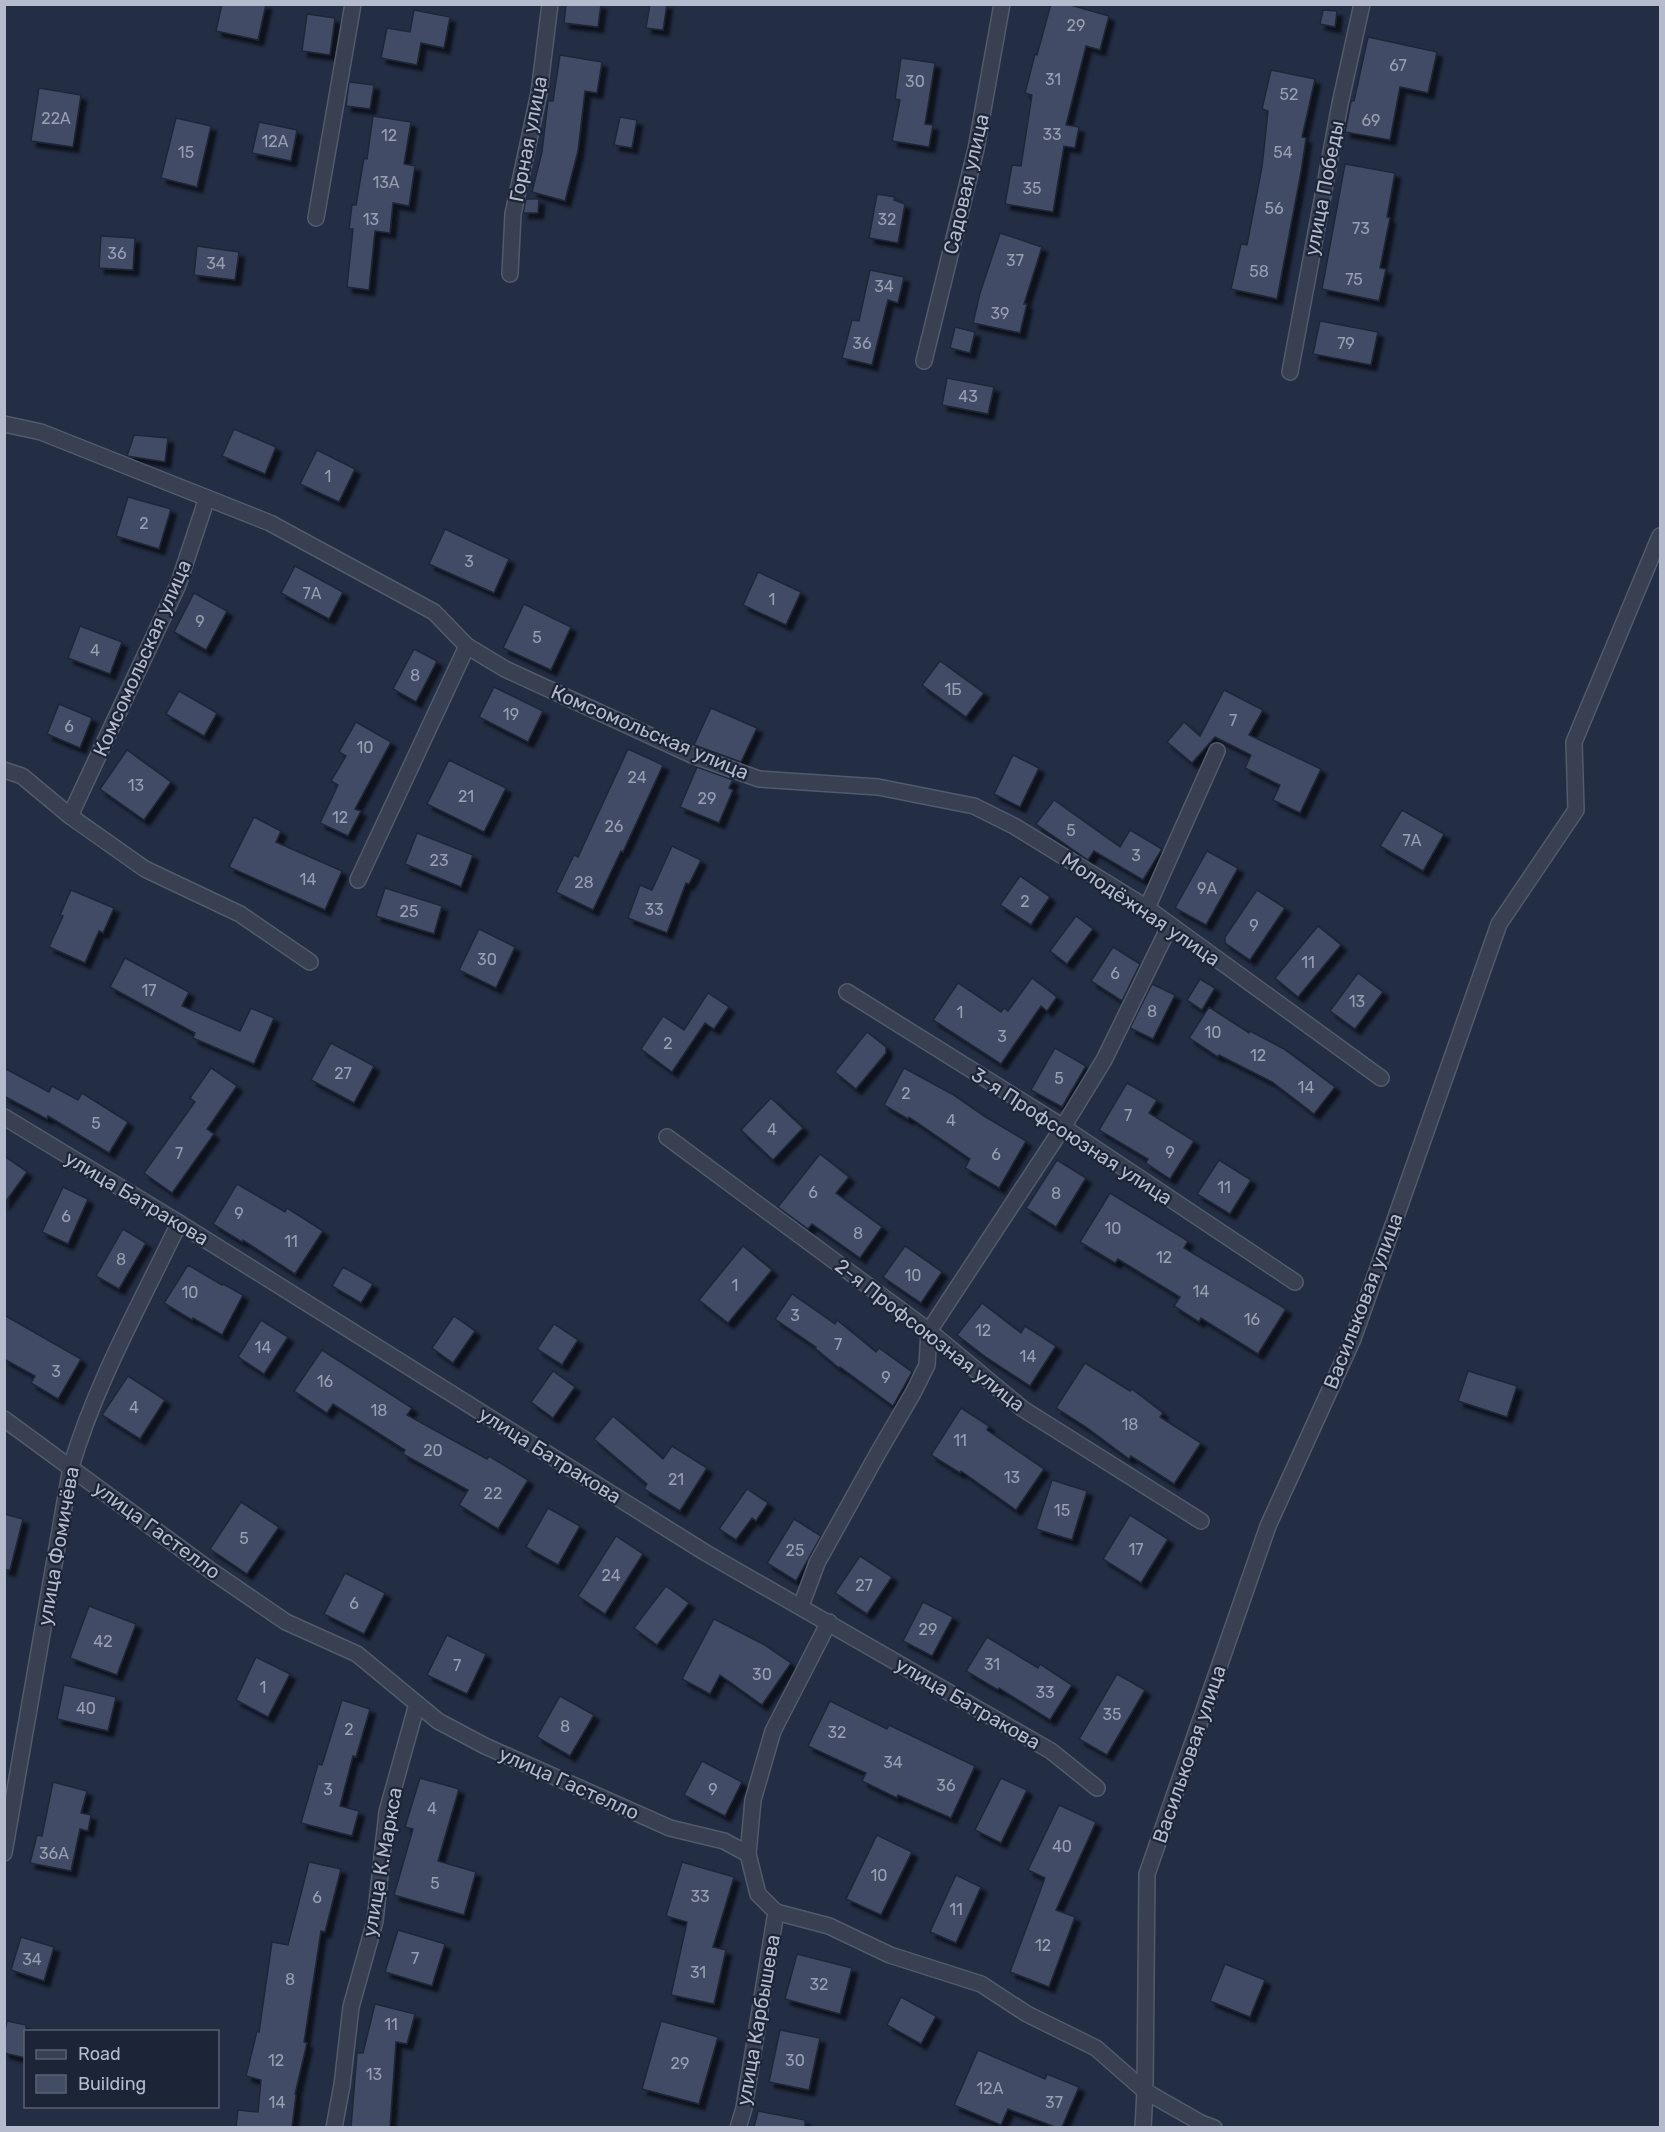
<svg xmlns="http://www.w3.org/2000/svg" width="1665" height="2132" font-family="Rubik,sans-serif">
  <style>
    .building { fill: #424c65; stroke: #1e2739; stroke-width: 1.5; filter: url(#shadow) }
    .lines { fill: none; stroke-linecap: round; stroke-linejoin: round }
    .street-casing { stroke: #525b6c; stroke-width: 18 }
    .street { stroke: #384052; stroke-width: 15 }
    .labels { text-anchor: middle; stroke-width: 4.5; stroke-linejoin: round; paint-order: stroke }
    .number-label { font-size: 16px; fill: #989fb2 }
    .street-label { font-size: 20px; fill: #b4bbcc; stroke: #1c2537 }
  </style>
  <defs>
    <filter id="shadow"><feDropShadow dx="5.5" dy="5.5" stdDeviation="1.5" flood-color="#0009"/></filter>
  </defs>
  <rect width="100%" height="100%" fill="#232d43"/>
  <!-- building -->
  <g class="building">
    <path d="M222,4h44l-8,36 -42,-9z"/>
    <path d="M566,4h35l-3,23 -34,-4z"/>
    <path d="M650,4h17l-4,26 -17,-2z"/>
    <path d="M1051,4h16l42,12 -9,34 -14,-4 -20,79 13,2 -4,21 -11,-2 -11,66 -48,-8 7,-39 9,1 11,-71 -7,-2 10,-39 2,1z"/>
    <path d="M414,10l36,7 -6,31 -23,-5 -4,22 -36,-7 6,-30 23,4z"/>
    <path d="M1323,10l14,1 -2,16 -15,-3z"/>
    <path d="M307,14l28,4 -5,37 -28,-4z"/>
    <path d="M1368,37l69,15 -9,41 -28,-6 -10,53 -45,-8 6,-31h3z"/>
    <path d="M560,55l42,7 -5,31 -12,-2 -7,60 -13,50 -33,-9 10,-40 6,-51h5z"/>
    <path d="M901,58l34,5 -10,61 8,1 -4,22 -37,-6 8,-41 -5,-1z"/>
    <path d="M1271,70l44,9 -13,58 4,1 -5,34 -24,127 -46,-10 10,-45 6,1 15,-78 6,-56 -6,-2z"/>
    <path d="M349,82l25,3 -4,24 -24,-3z"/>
    <path d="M39,88l42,7 -8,52 -42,-6z"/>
    <path d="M373,116l38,6 -7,42 11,2 -6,40 -16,-3 -3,30 -15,-2 -6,59 -22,-3 6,-58h-4l3,-24h4l8,-47 3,1z"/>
    <path d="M620,117l17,3 -5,28 -18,-3z"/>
    <path d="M176,118l35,8 -14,61 -36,-9z"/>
    <path d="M259,122l38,8 -6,31 -39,-8z"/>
    <path d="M1345,164l50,9 -8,44 3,1 -10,50 6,1 -7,32 -57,-12z"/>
    <path d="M877,194l18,3 -1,3 11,4 -7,39 -29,-5z"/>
    <path d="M526,199h13l-1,14h-15z"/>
    <path d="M1000,233l42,14 -18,57h3l-7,29 -47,-10 7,-30z"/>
    <path d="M101,236l34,2 -2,32 -34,-2z"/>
    <path d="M197,246l42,6 -4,28 -41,-5z"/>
    <path d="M870,270l34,7 -6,26 -10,-3 -16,65 -30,-7 10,-38 7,1z"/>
    <path d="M1320,321l58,11 -7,33 -58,-11z"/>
    <path d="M955,327l20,5 -5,21 -20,-5z"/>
    <path d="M947,378l47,9 -6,27 -46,-9z"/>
    <path d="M234,429l42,18 -11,27 -43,-18z"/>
    <path d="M134,435l34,3 -3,24 -38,-6z"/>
    <path d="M317,450l38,19 -16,33 -39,-18z"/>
    <path d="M128,497l43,12 -12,40 -43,-13z"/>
    <path d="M445,529l64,30 -15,34 -65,-29z"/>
    <path d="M295,566l48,26 -14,27 -48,-26z"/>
    <path d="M758,572l43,20 -15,33 -43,-20z"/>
    <path d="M194,593l33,18 -21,39 -32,-18z"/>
    <path d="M524,604l47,23 -20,43 -48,-22z"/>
    <path d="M80,626l42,16 -12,32 -42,-16z"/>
    <path d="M414,649l23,12 -21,41 -23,-13z"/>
    <path d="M940,661l44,32 -18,24 -44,-32z"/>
    <path d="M494,687l49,24 -15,31 -49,-25z"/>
    <path d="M1224,690l39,20 -14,25 72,34 -21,44 -27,-13 7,-15 -35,-17 6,-13 -36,-18 -23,26 -25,-21 17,-20 16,14z"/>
    <path d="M179,691l38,22 -13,23 -38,-22z"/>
    <path d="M59,704l33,14 -12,30 -33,-14z"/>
    <path d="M711,708l46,20 -16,34 -47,-17z"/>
    <path d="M356,722l35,20 -36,67 6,2 -13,25 -28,-13 18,-38 -7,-4 15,-25 -7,-4z"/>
    <path d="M628,749l35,16 -40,87 -2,-1 -28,59 -37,-18 18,-37 4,2z"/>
    <path d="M127,750l44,32 -27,38 -44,-31z"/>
    <path d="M1013,755l26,13 -19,39 -26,-13z"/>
    <path d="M449,760l57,28 -22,44 -57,-28z"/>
    <path d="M697,767l36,13 -4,8 4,2 -14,33 -39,-16z"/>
    <path d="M1054,800l66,47 10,-17 32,19 -19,31 -49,-29 -6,9 -52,-36z"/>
    <path d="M1402,810l42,24 -21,37 -43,-25z"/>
    <path d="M254,817l27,14 -5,11 66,29 -17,39 -96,-43z"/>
    <path d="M417,833l56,22 -12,32 -56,-23z"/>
    <path d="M672,846l29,14 -12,24 -3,-1 -19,50 -39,-15 12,-33 12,5z"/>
    <path d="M1207,851l31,17 -32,57 -31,-17z"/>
    <path d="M1020,876l30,21 -19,28 -31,-20z"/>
    <path d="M385,888l57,18 -8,28 -58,-18z"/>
    <path d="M71,890l43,18 -11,25 -4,-2 -14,32 -36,-16 14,-31 -3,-1z"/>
    <path d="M1257,890l28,18 -35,52 -25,-17v-6z"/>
    <path d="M1076,916l17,13 -26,35 -17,-13z"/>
    <path d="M1318,926l23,19 -43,52 -23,-19z"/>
    <path d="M479,929l36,18 -19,41 -37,-18z"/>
    <path d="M1113,947l27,17 -18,37 -31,-20z"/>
    <path d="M125,958l64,34 -7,14 58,25 11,-23 23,10 -20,46 -61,-26 2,-5 -85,-46z"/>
    <path d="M1358,973l25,19 -28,37 -25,-18z"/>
    <path d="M1032,978l25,19 -10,14 -6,-5 -40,58 -68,-44 25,-37 43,29 3,-4 4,3z"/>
    <path d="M1200,979l15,9 -13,22 -15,-10z"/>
    <path d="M1152,984l23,11 -22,44 -23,-11z"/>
    <path d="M708,993l21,14 -15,22 -9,-6 -33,49 -31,-23 22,-33 21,14z"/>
    <path d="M1209,1007l40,26 1,-2 34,18 51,38 -21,27 -42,-32 -53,-27 -1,2 -29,-19z"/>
    <path d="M867,1032l19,15v6l-30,36 -21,-17z"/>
    <path d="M331,1043l43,23 -20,37 -43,-23z"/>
    <path d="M1055,1048l31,18 -24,41 -31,-17z"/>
    <path d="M4,1068l45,24 3,-6 26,14 4,-7 46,29 -19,31 -61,-37 -1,3 -43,-23z"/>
    <path d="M211,1068l26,18 -30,43 7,5 -42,59 -28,-20 51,-71 -5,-4z"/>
    <path d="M904,1068l48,26 32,22 42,25 -27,47 -34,-20 5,-9 -61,-42 -1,2 -24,-14z"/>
    <path d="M1127,1083l30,17 -8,13 45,28 -24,38 -24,-16 2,-4 -49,-29z"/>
    <path d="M771,1098l32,30 -30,32 -32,-30z"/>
    <path d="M820,1154l29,23 -13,16 46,34 -22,31 -48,-34 -4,5 -30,-22z"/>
    <path d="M4,1156l23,16 -23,32z"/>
    <path d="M1057,1160l29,18 -30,49 -30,-19z"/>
    <path d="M1219,1160l32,20 -21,34 -33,-20z"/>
    <path d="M237,1184l48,28 2,-4 36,23 -28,43 -52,-34 -1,2 -29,-18z"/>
    <path d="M63,1187l25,12 -20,45 -26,-12z"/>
    <path d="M1110,1193l78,48 -4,7 102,61 -28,45 -57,-36 -2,4 -25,-16 6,-9 -62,-38 -3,4 -35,-21z"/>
    <path d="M123,1229l23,14 -27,46 -23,-13z"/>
    <path d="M743,1246l29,24 -44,53 -29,-23z"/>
    <path d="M905,1246l37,26 -21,31 -38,-26z"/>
    <path d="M188,1265l34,20 1,-1 20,11 -21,40 -29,-17 -1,2 -28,-17z"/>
    <path d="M343,1267l30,17 -12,19 -29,-17z"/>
    <path d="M792,1294l43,30 2,-4 39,32 3,-4 33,24 -19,34 -53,-39 -1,1 -24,-20 1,-1 -41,-28z"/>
    <path d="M982,1303l39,30 4,-7 31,20 -26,40 -43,-28 -30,-23z"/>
    <path d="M4,1315l77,44 -23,40 -27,-16 4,-7 -31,-17z"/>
    <path d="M454,1316l21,15 -22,32 -21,-15z"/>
    <path d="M261,1320l27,17 -24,37 -26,-17z"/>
    <path d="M554,1324l24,16 -16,25 -25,-16z"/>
    <path d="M322,1350l90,58 -5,7 80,44 2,-3 39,24 -30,49 -39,-24 9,-15 -65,-36 2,-4 -72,-46 -6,9 -33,-22z"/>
    <path d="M1085,1363l45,28 2,-2 31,24 -3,4 41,26 -27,41 -43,-28 -2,3 -43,-32 -30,-19z"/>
    <path d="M553,1371l22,16 -22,31 -22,-16z"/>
    <path d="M1468,1371l49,15 -10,31 -49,-16z"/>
    <path d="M128,1376l37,24 -25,39 -38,-24z"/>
    <path d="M961,1408l28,18 -2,4 57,39 -28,41 -55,-39 -1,2 -29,-18z"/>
    <path d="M613,1416l50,43 9,-13 35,22 -27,43 -36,-22 3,-5 -53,-45z"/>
    <path d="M1052,1480l35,11 -15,49 -36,-11z"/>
    <path d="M747,1489l21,14 -12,18 -4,-3 -16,22 -17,-11z"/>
    <path d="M241,1502l38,25 -32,47 -37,-25z"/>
    <path d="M548,1508l32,18 -22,39 -32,-18z"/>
    <path d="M4,1514l19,5 -13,51h-6z"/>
    <path d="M1130,1515l38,24 -27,44 -38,-24z"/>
    <path d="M794,1519l27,17 -25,45 -29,-18z"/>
    <path d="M616,1536l27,18 -38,60 -27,-18z"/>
    <path d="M860,1556l32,21 -25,37 -32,-21z"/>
    <path d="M345,1573l40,20 -21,41 -40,-20z"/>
    <path d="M666,1586l23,17 -32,42 -23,-17z"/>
    <path d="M923,1602l30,15 -21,39 -29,-15z"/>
    <path d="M89,1606l47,18 -19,51 -47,-17z"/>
    <path d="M714,1619l49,25 28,19 -29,42 -42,-30 -10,19 -28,-15z"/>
    <path d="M447,1635l39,19 -19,40 -40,-19z"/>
    <path d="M987,1637l51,31 2,-4 32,21 -22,35 -51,-32 -1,2 -32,-19z"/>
    <path d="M256,1657l34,17 -22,43 -32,-17z"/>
    <path d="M1117,1674l28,16 -38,65 -28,-16z"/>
    <path d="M64,1685l52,12 -8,34 -51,-12z"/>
    <path d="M560,1696l34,19 -24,41 -33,-19z"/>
    <path d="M342,1700l28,9 -14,48 -3,-1 -13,50 19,5 -7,25 -51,-13 17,-59 4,1z"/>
    <path d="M830,1701l57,28 2,-4 86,41 -24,52 -53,-23 -1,3 -35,-17 4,-8 -58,-27z"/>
    <path d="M702,1761l40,21 -17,34 -41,-21z"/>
    <path d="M420,1778l39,11 -21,72 38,11 -12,43 -70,-20 19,-66 -8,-2z"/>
    <path d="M1001,1778l26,12 -26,53 -26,-13z"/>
    <path d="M53,1782l34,9 -6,22 10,2 -3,16 -8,-2 -9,42 -41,-8 7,-28 5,1z"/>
    <path d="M1059,1805l37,17 -40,88 19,7 -26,70 -39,-15 35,-94 -17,-8z"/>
    <path d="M877,1835l35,17 -31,63 -35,-16z"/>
    <path d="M309,1862l32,7 -16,63 -4,-1 -17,111 3,1 -12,51 1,1 -4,32h-56l2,-17 20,2 3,-32 -15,-4 11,-45 2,1 13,-90 16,3z"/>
    <path d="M682,1862l52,15 -21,70 13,3 -12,54 -43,-9 16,-73 -21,-6z"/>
    <path d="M956,1875l25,12 -25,56 -26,-11z"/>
    <path d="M398,1930l47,14 -13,42 -47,-14z"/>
    <path d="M21,1937l33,10 -10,34 -33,-11z"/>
    <path d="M797,1954l55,14 -12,46 -55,-15z"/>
    <path d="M1225,1964l40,16 -15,37 -40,-16z"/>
    <path d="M901,1997l35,19 -15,28 -34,-19z"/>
    <path d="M375,2004l40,10 -8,30 -11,-2 -6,85h-39l6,-74h6z"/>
    <path d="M7,2021l19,4v33l-22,-5v-19z"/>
    <path d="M661,2021l57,16 -19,67 -57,-15z"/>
    <path d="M780,2030l40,8 -11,52 -40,-8z"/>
    <path d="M978,2050l67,29 2,-5 32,13 -17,40h-7l-47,-18 -7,16 -47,-20z"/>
    <path d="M758,2111l47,9v7h-51z"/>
  </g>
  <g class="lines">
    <defs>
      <g id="street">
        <path d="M316,218l37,-214"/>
        <path d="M510,274l3,-60 26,-121 11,-89"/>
        <path d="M924,361l52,-212 26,-145"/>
        <path d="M1290,372l50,-268 22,-100"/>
        <path d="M4,424l37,8 229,91 164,89 33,34 38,23 187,86 67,24 119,8 96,19 40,20 133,82 234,170"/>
        <path d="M4,770l18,6 48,40 75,53 95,45 70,48"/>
        <path d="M70,816l108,-231 29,-87"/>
        <path d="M358,880l109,-234"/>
        <path d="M1147,908l70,-157"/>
        <path d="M847,992l216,135 232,155"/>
        <path d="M4,1117l175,106 527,330 345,198 46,37"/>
        <path d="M667,1137l262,194 94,78 178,112"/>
        <path d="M4,1419l206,151 76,52 71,32 81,67 47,25 185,82 54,13 24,13 10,40 18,18 53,14 61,29 91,29 46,30 69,34 49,43 56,32 13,5"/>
        <path d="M801,1606l16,-43 61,-110 35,-60 14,-28 2,-34 134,-204 41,-67 66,-135"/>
        <path d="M4,1853l67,-386c25,-85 70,-164 108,-244"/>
        <path d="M748,1854l5,-54 20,-69 56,-109"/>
        <path d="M334,2128l8,-43 9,-78 24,-86 12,-109 30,-108"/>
        <path d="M738,2128l6,-20 32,-196"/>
        <path d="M1143,2128l2,-37 2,-217 121,-348 85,-187 146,-415 77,-114 -2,-68 86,-206"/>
      </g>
    </defs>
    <!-- street casing -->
    <use href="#street" class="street-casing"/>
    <!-- street -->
    <use href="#street" class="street"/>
  </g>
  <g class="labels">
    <!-- number labels -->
    <g class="number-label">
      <text x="1076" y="31">29</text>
      <text x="1398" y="71">67</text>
      <text x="1053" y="85">31</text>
      <text x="915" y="87">30</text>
      <text x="1289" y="100">52</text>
      <text x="56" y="124">22А</text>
      <text x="1371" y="126">69</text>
      <text x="1052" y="140">33</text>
      <text x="389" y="141">12</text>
      <text x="275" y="147">12А</text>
      <text x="186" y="158">15</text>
      <text x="1283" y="158">54</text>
      <text x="386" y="188">13А</text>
      <text x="1032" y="194">35</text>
      <text x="1274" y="214">56</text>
      <text x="371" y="225">13</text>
      <text x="887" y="225">32</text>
      <text x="1361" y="234">73</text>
      <text x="117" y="259">36</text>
      <text x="1015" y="266">37</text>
      <text x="216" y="269">34</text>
      <text x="1259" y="277">58</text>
      <text x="1354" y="285">75</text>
      <text x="884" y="292">34</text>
      <text x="1000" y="319">39</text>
      <text x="862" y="349">36</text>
      <text x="1346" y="349">79</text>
      <text x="968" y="402">43</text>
      <text x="328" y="482">1</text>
      <text x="144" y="529">2</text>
      <text x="469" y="567">3</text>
      <text x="312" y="599">7А</text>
      <text x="772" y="605">1</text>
      <text x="200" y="627">9</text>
      <text x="537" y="643">5</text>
      <text x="95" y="656">4</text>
      <text x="415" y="681">8</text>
      <text x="953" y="695">1Б</text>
      <text x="511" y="720">19</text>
      <text x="1233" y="726">7</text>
      <text x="69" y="732">6</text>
      <text x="365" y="753">10</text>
      <text x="637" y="783">24</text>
      <text x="136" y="791">13</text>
      <text x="466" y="802">21</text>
      <text x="707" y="804">29</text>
      <text x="340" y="823">12</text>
      <text x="614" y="832">26</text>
      <text x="1071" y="836">5</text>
      <text x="1412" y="846">7А</text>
      <text x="1136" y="861">3</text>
      <text x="439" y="866">23</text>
      <text x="308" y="885">14</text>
      <text x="584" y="888">28</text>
      <text x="1207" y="894">9А</text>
      <text x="1025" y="907">2</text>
      <text x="654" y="915">33</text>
      <text x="409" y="917">25</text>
      <text x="1254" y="931">9</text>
      <text x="487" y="965">30</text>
      <text x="1308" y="968">11</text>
      <text x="1115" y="979">6</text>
      <text x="149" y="996">17</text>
      <text x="1357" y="1007">13</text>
      <text x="1152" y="1017">8</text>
      <text x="960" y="1018">1</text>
      <text x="1213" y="1038">10</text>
      <text x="1002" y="1042">3</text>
      <text x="668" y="1049">2</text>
      <text x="1258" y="1061">12</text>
      <text x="343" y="1079">27</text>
      <text x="1059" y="1084">5</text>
      <text x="1306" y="1093">14</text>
      <text x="906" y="1099">2</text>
      <text x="1128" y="1121">7</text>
      <text x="951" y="1126">4</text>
      <text x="96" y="1129">5</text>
      <text x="772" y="1135">4</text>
      <text x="1170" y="1158">9</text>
      <text x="179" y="1159">7</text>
      <text x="996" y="1160">6</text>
      <text x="1224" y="1193">11</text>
      <text x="813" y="1198">6</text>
      <text x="1056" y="1199">8</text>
      <text x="239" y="1219">9</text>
      <text x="66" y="1222">6</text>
      <text x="1113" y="1234">10</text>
      <text x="858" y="1239">8</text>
      <text x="291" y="1247">11</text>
      <text x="1164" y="1263">12</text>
      <text x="121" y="1265">8</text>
      <text x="913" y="1281">10</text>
      <text x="735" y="1291">1</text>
      <text x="1201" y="1297">14</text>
      <text x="190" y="1298">10</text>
      <text x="795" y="1321">3</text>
      <text x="1252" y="1325">16</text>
      <text x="983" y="1336">12</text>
      <text x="838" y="1350">7</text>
      <text x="263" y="1353">14</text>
      <text x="1028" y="1362">14</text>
      <text x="56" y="1377">3</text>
      <text x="886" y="1383">9</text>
      <text x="325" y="1387">16</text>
      <text x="134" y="1413">4</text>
      <text x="379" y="1416">18</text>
      <text x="1130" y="1430">18</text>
      <text x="960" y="1446">11</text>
      <text x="433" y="1456">20</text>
      <text x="1012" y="1483">13</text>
      <text x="676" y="1485">21</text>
      <text x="493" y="1499">22</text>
      <text x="1062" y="1516">15</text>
      <text x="244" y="1544">5</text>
      <text x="1136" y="1555">17</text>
      <text x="795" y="1556">25</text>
      <text x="611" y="1581">24</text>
      <text x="864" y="1591">27</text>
      <text x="354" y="1609">6</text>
      <text x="928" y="1635">29</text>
      <text x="103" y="1647">42</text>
      <text x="992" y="1670">31</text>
      <text x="457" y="1671">7</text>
      <text x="762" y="1680">30</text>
      <text x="263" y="1693">1</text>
      <text x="1045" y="1698">33</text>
      <text x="86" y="1714">40</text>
      <text x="1112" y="1720">35</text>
      <text x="565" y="1732">8</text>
      <text x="349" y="1735">2</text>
      <text x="837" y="1738">32</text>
      <text x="893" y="1768">34</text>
      <text x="946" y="1791">36</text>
      <text x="328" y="1795">3</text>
      <text x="713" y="1795">9</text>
      <text x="432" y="1814">4</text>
      <text x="1062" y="1852">40</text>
      <text x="54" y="1859">36А</text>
      <text x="879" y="1881">10</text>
      <text x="435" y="1889">5</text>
      <text x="700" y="1902">33</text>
      <text x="317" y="1903">6</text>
      <text x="956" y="1915">11</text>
      <text x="1043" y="1951">12</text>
      <text x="415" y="1964">7</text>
      <text x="32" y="1965">34</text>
      <text x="698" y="1978">31</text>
      <text x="290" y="1985">8</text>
      <text x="819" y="1990">32</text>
      <text x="391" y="2030">11</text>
      <text x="276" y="2066">12</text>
      <text x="795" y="2066">30</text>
      <text x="680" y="2069">29</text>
      <text x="374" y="2080">13</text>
      <text x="990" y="2094">12А</text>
      <text x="277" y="2108">14</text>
      <text x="1054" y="2108">37</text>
    </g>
    <!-- street labels -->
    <g class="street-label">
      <text transform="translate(528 139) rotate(-79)" y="7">Горная улица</text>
      <text transform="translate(966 184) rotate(-77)" y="7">Садовая улица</text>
      <text transform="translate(1324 188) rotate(-79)" y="7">улица Победы</text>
      <text transform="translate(142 658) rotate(-66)" y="7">Комсомольская улица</text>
      <text transform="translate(650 732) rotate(23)" y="7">Комсомольская улица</text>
      <text transform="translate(1141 909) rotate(34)" y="7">Молодёжная улица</text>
      <text transform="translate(1072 1136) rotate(33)" y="7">3-я Профсоюзная улица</text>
      <text transform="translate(137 1198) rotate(31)" y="7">улица Батракова</text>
      <text transform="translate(1363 1301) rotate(-69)" y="7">Васильковая улица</text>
      <text transform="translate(930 1335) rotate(38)" y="7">2-я Профсоюзная улица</text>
      <text transform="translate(550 1455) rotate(32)" y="7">улица Батракова</text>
      <text transform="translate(157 1530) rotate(36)" y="7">улица Гастелло</text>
      <text transform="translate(58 1546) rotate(-80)" y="7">улица Фомичёва</text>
      <text transform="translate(968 1703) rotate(30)" y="7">улица Батракова</text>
      <text transform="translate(1189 1754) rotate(-71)" y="7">Васильковая улица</text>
      <text transform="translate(569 1783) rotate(24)" y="7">улица Гастелло</text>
      <text transform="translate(382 1862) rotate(-80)" y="7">улица К.Маркса</text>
      <text transform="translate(758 2020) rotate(-80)" y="7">улица Карбышева</text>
    </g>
  </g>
  <!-- border -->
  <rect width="1665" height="2132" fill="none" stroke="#b4bbcc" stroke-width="12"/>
  <!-- legend -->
  <rect x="24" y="2030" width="195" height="78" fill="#1c2537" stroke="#596173" stroke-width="1.5"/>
  <rect x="36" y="2050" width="30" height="9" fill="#384052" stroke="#596173" stroke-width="1.5"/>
  <text x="78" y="2060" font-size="18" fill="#b4bbcc">Road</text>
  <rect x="36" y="2075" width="30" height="18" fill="#424c65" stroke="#596173" stroke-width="1.5"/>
  <text x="78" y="2090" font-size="18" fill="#b4bbcc">Building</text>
</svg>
